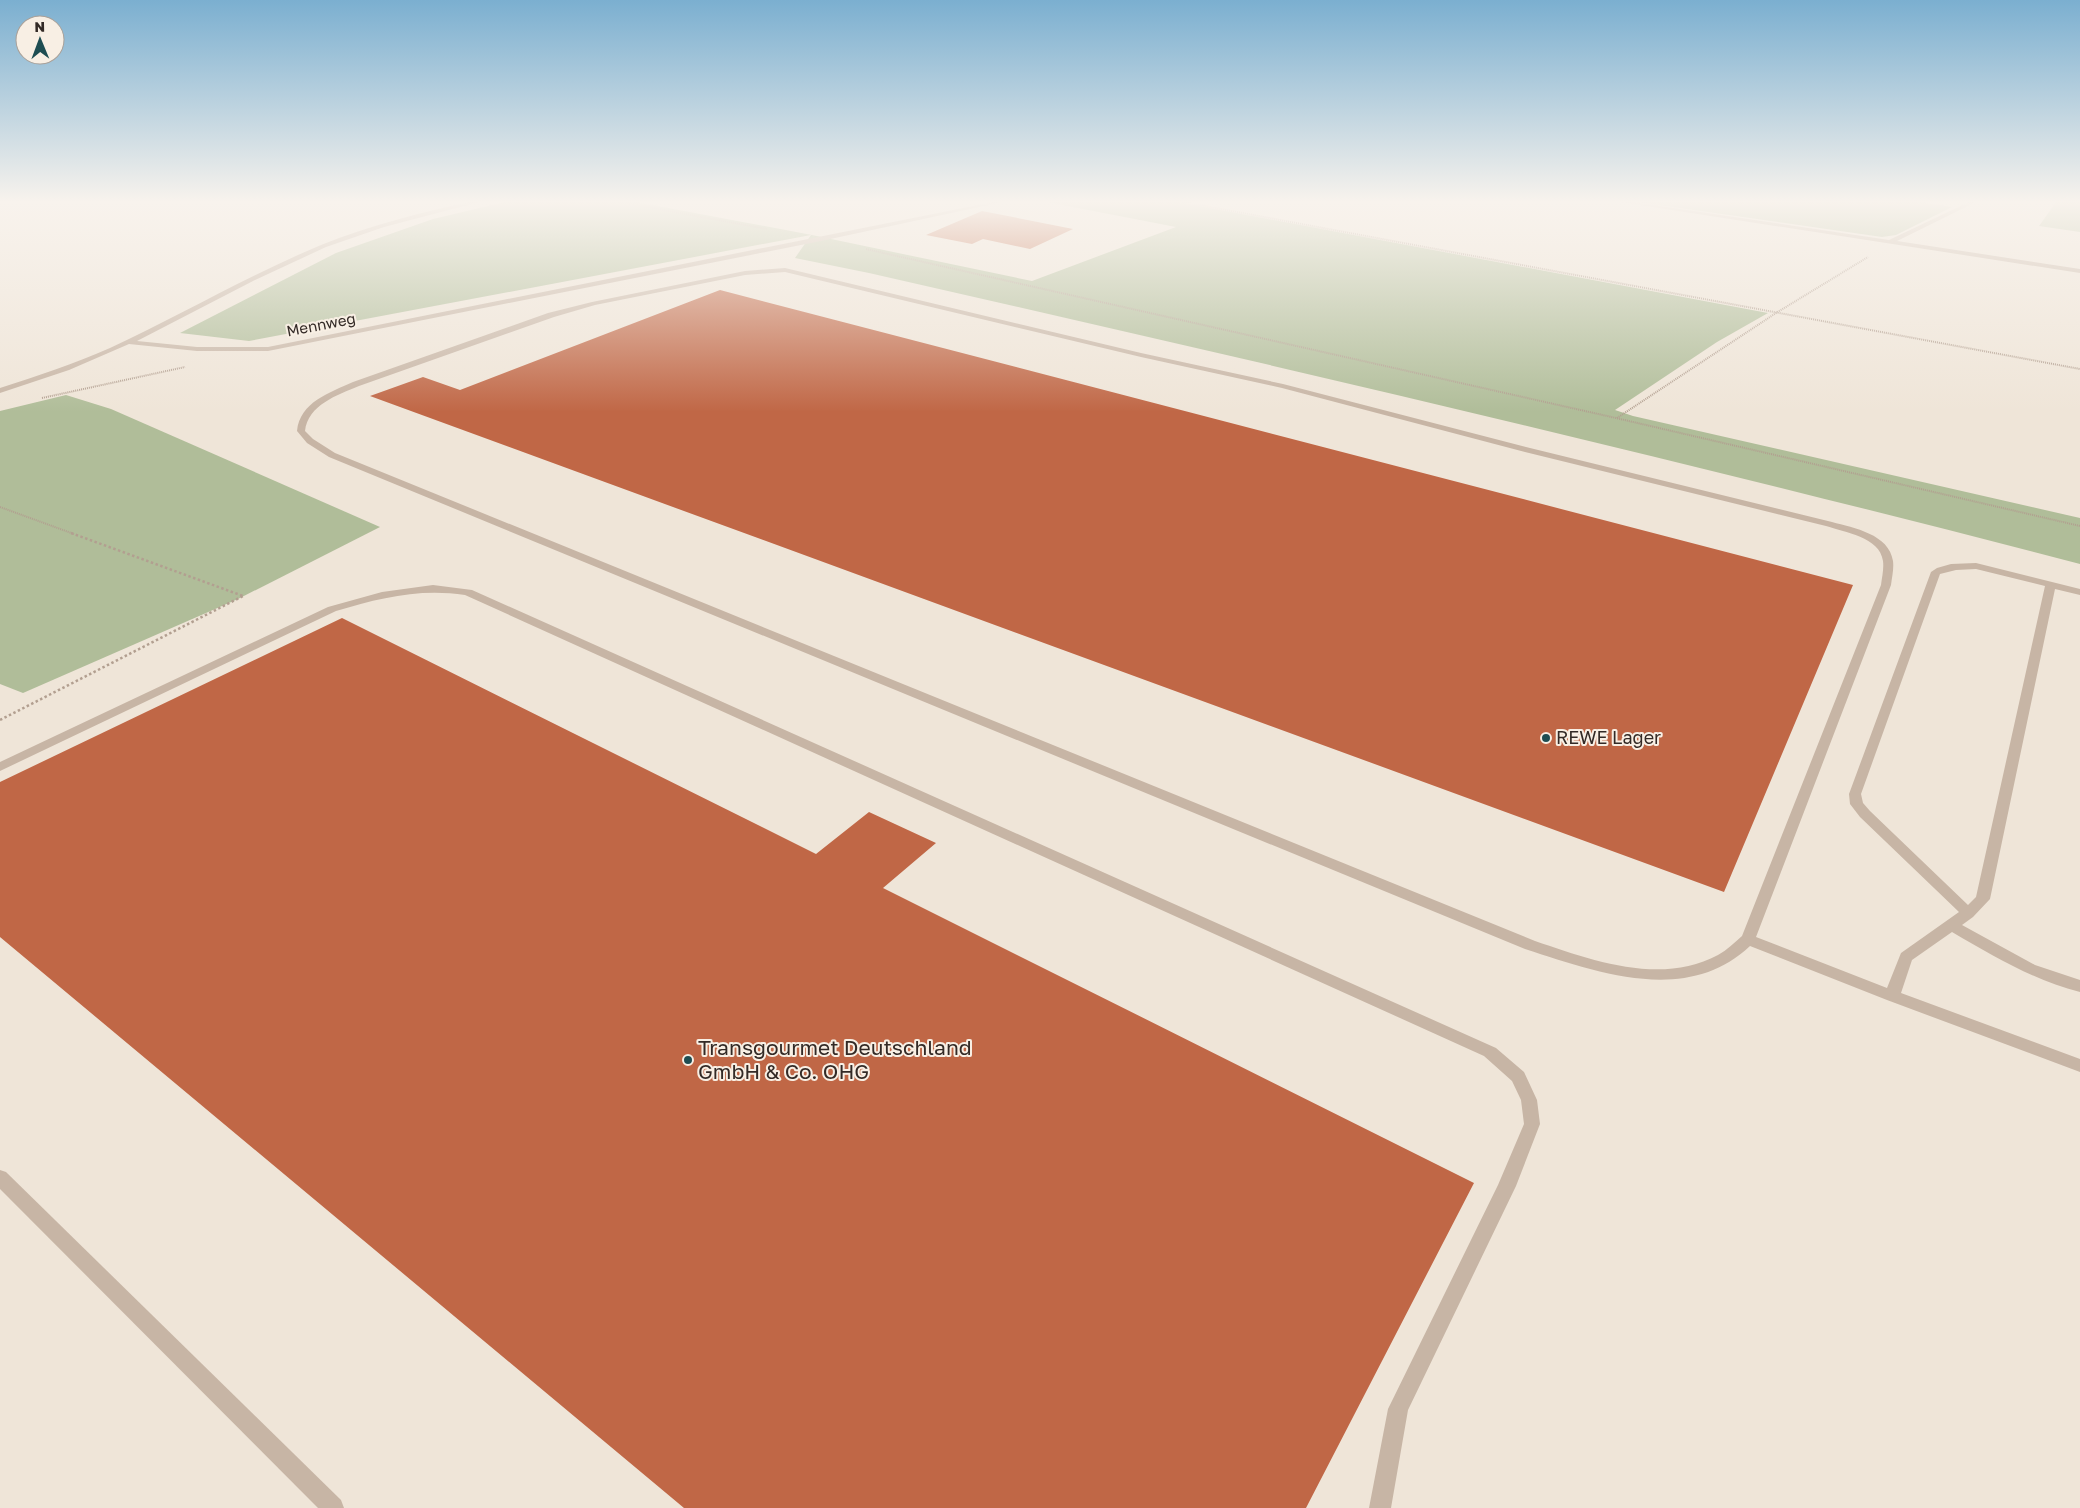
<svg xmlns="http://www.w3.org/2000/svg" width="2080" height="1508" font-family="'Golos Text',sans-serif">
  <style>
    .green { fill: #b0bd99 }
    .building { fill: #c06746 }
    .lines { fill: none; stroke-linecap: round; stroke-linejoin: round }
    .path-far1 { stroke: #b29f90; stroke-width: 2; stroke-dasharray: 1 1; stroke-linecap: butt }
    .path { stroke: #b29f90; stroke-width: 2.5; stroke-dasharray: 2.5 2.5; stroke-linecap: butt }
    .minor { fill: #c7b5a5; fill-rule: evenodd }
    .poi-dot { fill: #1e4d52; stroke: #f8efe4; stroke-width: 2 }
    .labels { text-anchor: middle; stroke-width: 4; stroke-linejoin: round; paint-order: stroke }
    .far-street-label { font-size: 15px; fill: #332a26; stroke: #f8efe4 }
    .poi-label { font-size: 18px; fill: #332a26; stroke: #f8efe4; text-anchor: start }
    .near-poi-label { font-size: 21px; fill: #332a26; stroke: #f8efe4; text-anchor: start }
  </style>
  <rect width="100%" height="100%" fill="#efe5d8"/>
  <!-- green -->
  <g class="green">
    <path d="M509,201h122l181,34 220,46 144,-54 -134,-26h131l595,112 -51,29 -102,68 18,6 447,102v46c-402,-105 -806,-199 -1211,-291l-74,-15 16,-23 -562,106 -69,-8 156,-80 97,-34z"/>
    <path d="M1631,201h283l38,6 -56,28 -14,2z"/>
    <path d="M2057,201h23v31l-41,-6z"/>
    <path d="M66,395l45,14 269,118 -142,72 -215,94 -23,-9v-273z"/>
  </g>
  <!-- building -->
  <g class="building">
    <path d="M982,211l91,18 -43,20 -47,-10 -11,5 -46,-9z"/>
    <path d="M720,290l1133,295 -129,307 -1354,-496 53,-19 37,13z"/>
    <path d="M342,618l474,236 53,-42 67,31 -53,45 591,295 -168,325h-622l-684,-571v-155z"/>
  </g>
  <g class="lines">
    <!-- path-far1 -->
    <g class="path-far1">
      <path d="M615,201l152,28"/>
      <path d="M1178,201l902,168"/>
      <path d="M866,249l750,169 464,108"/>
      <path d="M42,398l143,-31"/>
      <path d="M1617,418l159,-105 92,-56"/>
      <path d="M0,507l74,27"/>
    </g>
    <!-- path -->
    <g class="path">
      <path d="M71,533l172,63"/>
      <path d="M0,720l243,-124"/>
    </g>
    <!-- minor -->
    <g class="minor">
      <path d="M474,201h9l-99,26 -58,20 -73,34 -116,60 60,6h71l730,-146h9l-186,40 -553,110h-71l-68,-7 -60,26 -69,23v-5c37,-12 74,-24 110,-40 71,-33 139,-73 211,-103 50,-20 101,-33 153,-44z"/>
      <path d="M1614,201h12l263,39 82,-39h7l-81,40 183,28v4z"/>
      <path d="M785,268l356,85 142,31 247,64 302,74c22,6 57,12 61,39 1,8 -1,16 -2,24l-135,352 131,51 14,-35 58,-41 -99,-95 -10,-13 -1,-10 82,-222 6,-4 14,-4 25,-1 104,26v6l-25,-6 -65,310 -17,18 -11,8 73,40 45,15v12c-47,-12 -87,-36 -128,-60l-40,28 -11,33 179,66v13l-193,-72 -137,-54c-63,60 -154,26 -225,3l-1196,-492 -22,-14 -10,-12c3,-29 32,-38 56,-49l195,-69 44,-11 153,-31zM785,272l356,85 141,31 243,64 301,74c18,6 54,11 57,35 1,8 -1,16 -2,24l-139,351c-8,7 -15,14 -24,19 -57,31 -127,5 -183,-14l-1200,-488 -22,-14 -8,-8c3,-26 32,-36 54,-45l195,-69 41,-12 150,-30zM1976,569l69,17 -69,311 -8,8 -98,-94 -7,-8 -2,-9 79,-220 16,-4z"/>
      <path d="M433,585l39,5 1024,458 28,24 13,28 3,24 -24,62 -108,224 -17,98h-22l19,-99 110,-224 26,-61 -3,-24 -9,-19 -28,-25 -1019,-461c-45,-7 -86,3 -129,16l-336,160v-9l328,-155 54,-15z"/>
      <path d="M0,1170l6,2 335,328 3,8h-26l-318,-319z"/>
    </g>
  </g>
  <!-- sky -->
  <linearGradient id="sky" x2="0" y2="1"><stop stop-color="#7bafd0"/><stop offset="0.49" stop-color="#f8f3ed"/><stop offset="1" stop-color="#f8f3ed" stop-opacity="0"/></linearGradient>
  <rect width="2080" height="412" fill="url(#sky)"/>
  <!-- markers -->
  <g class="poi-dot">
    <circle cx="1546" cy="738" r="5"/>
    <circle cx="688" cy="1060" r="5"/>
  </g>
  <g class="labels">
    <!-- far-street labels -->
    <g class="far-street-label">
      <text transform="translate(321 325) rotate(-11)" y="5">Mennweg</text>
    </g>
    <!-- poi labels -->
    <g class="poi-label">
      <text x="1556" y="744">REWE Lager</text>
    </g>
    <!-- near-poi labels -->
    <g class="near-poi-label">
      <text x="698" y="1055">Transgourmet Deutschland<tspan x="698" dy="24">GmbH &amp; Co. OHG</tspan></text>
    </g>
  </g>
  <!-- north arrow -->
  <g transform="translate(40 40) rotate(359)"><circle r="24" fill="#f8efe4" stroke="#a9a098"/>
  <path d="M0-4L9 19L0 12L-9 19Z" fill="#1e4d52"/>
  <text y="-8" font-size="14" font-weight="bold" text-anchor="middle" fill="#332a26">N</text>
  </g>
</svg>
